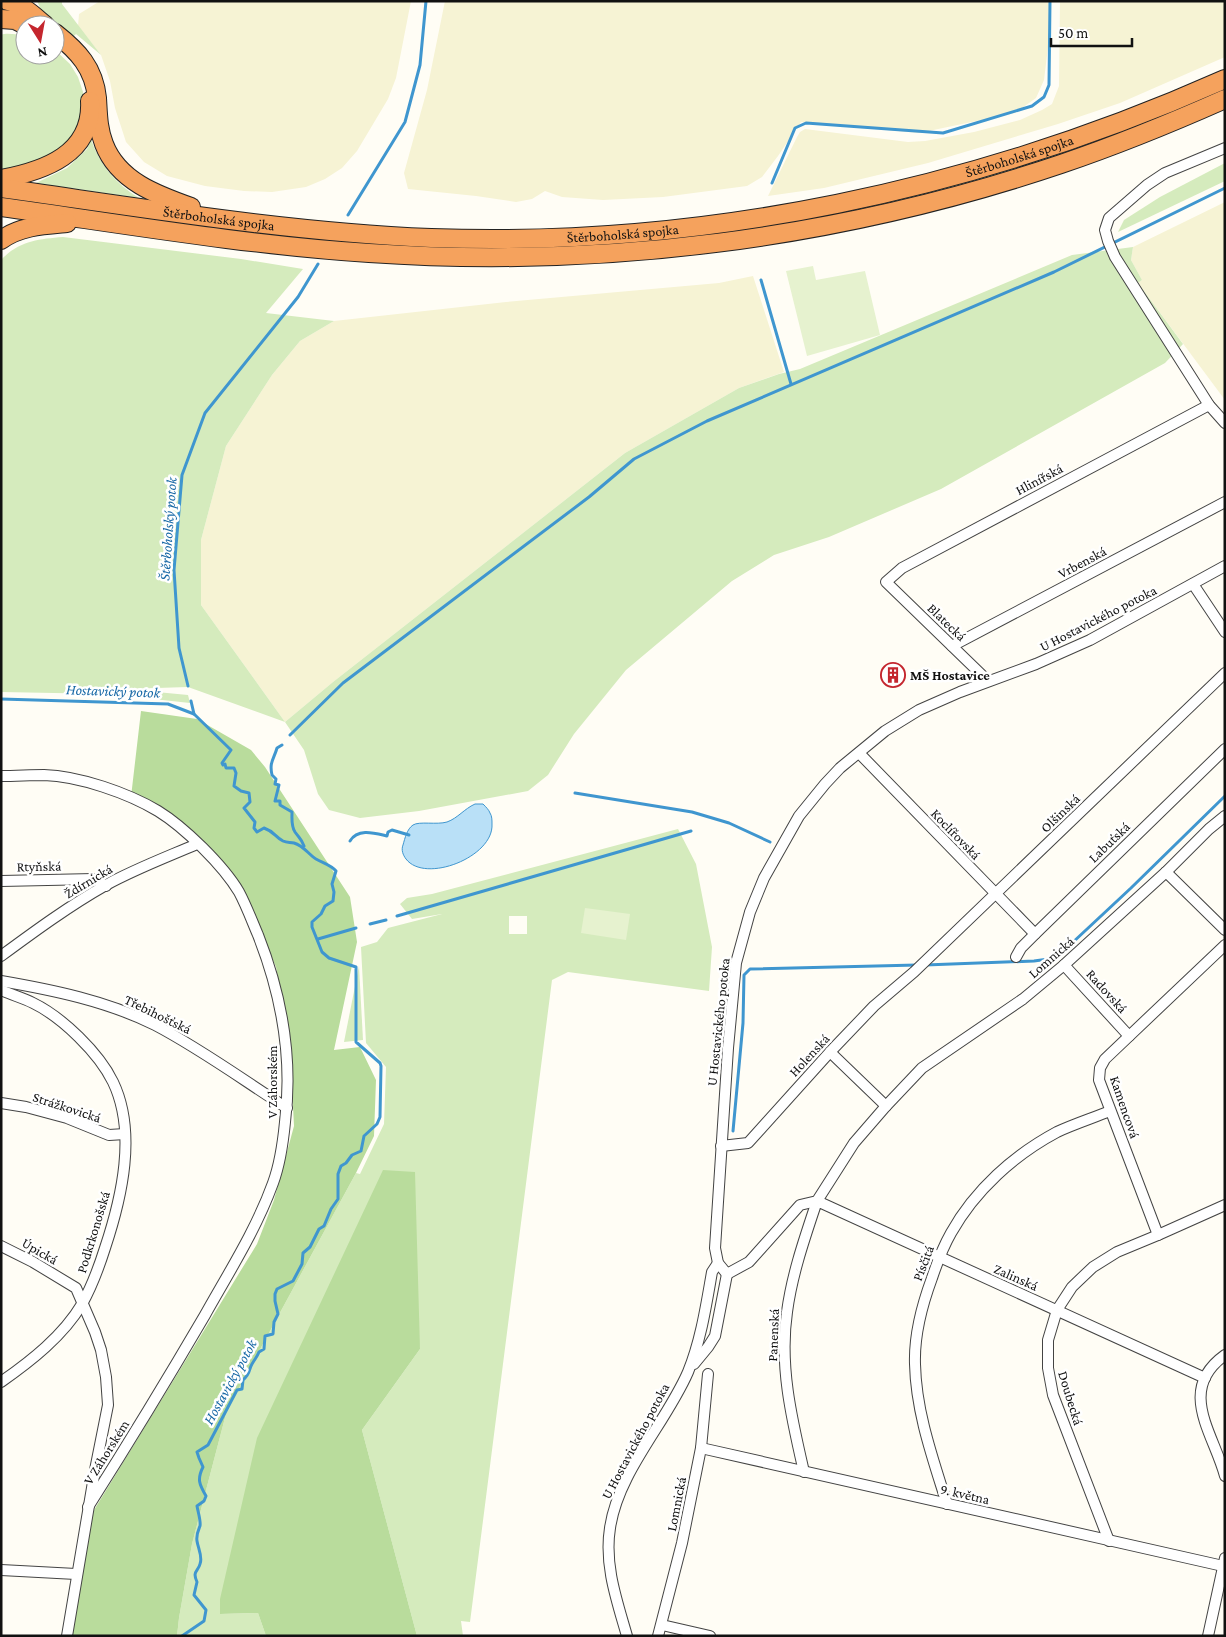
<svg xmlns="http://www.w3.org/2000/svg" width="1226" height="1637" font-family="'Crimson Pro',serif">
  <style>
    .farmland { fill: #f6f3d4 }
    .green { fill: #d5ebbd; fill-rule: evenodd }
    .forest { fill: #b9dc9c }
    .pitch { fill: #e6f2cf }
    .water { fill: #b9e0f7; stroke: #3f96cf }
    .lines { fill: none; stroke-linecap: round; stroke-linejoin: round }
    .stream { stroke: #3f96cf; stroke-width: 3 }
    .street-casing { stroke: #444; stroke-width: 12 }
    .highway-casing { stroke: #222; stroke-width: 20 }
    .street { stroke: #fff; stroke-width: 10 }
    .highway { stroke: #f5a25d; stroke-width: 18 }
    .labels { text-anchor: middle; stroke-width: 5; stroke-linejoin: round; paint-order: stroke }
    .street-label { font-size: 14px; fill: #111; stroke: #fff }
    .poi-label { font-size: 14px; font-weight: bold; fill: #111; stroke: #fff; text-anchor: start }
    .water-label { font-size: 15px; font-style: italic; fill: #1768a6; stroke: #fff }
  </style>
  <rect width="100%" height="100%" fill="#fffdf5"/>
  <!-- farmland -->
  <g class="farmland">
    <path d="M100,1h311l-15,77 -8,21 -31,52 -15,17 -17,11 -19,8 -34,5 -28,-1 -39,-5 -38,-10 -23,-14 -18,-20 -11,-34 -5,-27 -9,-26 -23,-29 1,-12z"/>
    <path d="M445,1h604v38l-5,41 -8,18 -21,15 -96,20 -118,-11 -23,34 -16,21 -15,9 -84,11 -60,3 -41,-3 -17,-6 -13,8 -16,3 -40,-6 -68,-7 -4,-16 23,-83z"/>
    <path d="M1060,1h165v56l-105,46 -62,21 -130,39 -104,25 -56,8 29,-59 3,-5 5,-3 103,13 17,-1 49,-9 46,-12 22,-10 10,-6 7,-18z"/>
    <path d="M1225,202v198l-87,-117 4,-3 -11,-20 2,-13z"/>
    <path d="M753,276l31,96 -45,16 -114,65 -292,229 -48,40 -84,-117v-65l25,-94 46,-71 28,-34 34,-20 172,-19 213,-19z"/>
  </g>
  <!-- green -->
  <g class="green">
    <path d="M37,1h25v3l39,51 -25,-21 -4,4 -30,-26z"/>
    <path d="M23,33l2,1v21h30v-5l15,14 8,13 5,15v13l-5,26 -24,25 -53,17v-138c7,-3 15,1 22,-2z"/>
    <path d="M1225,87v6l-40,17 -166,60 -169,44 -169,26 -186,11 -157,-7 3,-5 122,6 475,-56 80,-23z"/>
    <path d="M91,139c8,25 25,45 48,59l-103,-15 31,-15 20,-19z"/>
    <path d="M1225,163v18l-107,51 6,-12 36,-23z"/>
    <path d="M201,224l127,14 -2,5 -125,-16z"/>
    <path d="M63,237l178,22 62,10 -37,44 68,8 -34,20 -28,34 -46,71 -25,94v65l84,117 48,-40 292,-229 114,-65 40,-14 21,-5 272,-114 61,-8 -2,13 11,20 -4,3 45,61 -18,19 -224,126 -112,48 -55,18 -42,26 -106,89 -52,64 -26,41 -20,16 -109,20 -59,7 -31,-8 -11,-16 -14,-44 -19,-28 -97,-35 -63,2 63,6 2,8 -83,-9 -106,-2v-432c18,-19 37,-21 62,-23z"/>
    <path d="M678,829l18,35 16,83 -3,44 -141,-19 -16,8 -73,572 -9,70 -9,-1 2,15h-46l-55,-206 58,-81 -36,-179 -163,444 37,-1 8,23h-89l2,-18 13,-74 35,-134 129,-237 4,1 24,-50 2,-57 -20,-24 -5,-96 16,-5 11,-14 54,-14 -30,5 -12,-15 7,-6 25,-4zM509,916h18v18h-18z"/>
    <path d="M359,966l4,74 -19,2z"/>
  </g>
  <!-- forest -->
  <g class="forest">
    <path d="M141,711l56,8 54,31 14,17 85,130 7,45 -23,108 26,-3 16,33 -2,56 -18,37 -129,237 -35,134 -13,74 -2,18h-108l25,-126 163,-266 17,-44 20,-74 -4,-80 -14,-79 -28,-65 -48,-60 -69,-45z"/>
    <path d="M383,1170l32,2 5,177 -58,81 55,206h-151l-8,-23 -38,1v-15l37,-161z"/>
  </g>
  <!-- pitch -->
  <g class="pitch">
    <path d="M813,266l3,14 49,-9 15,64 -73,21 -21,-85z"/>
    <path d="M585,908l45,6 -4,26 -45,-7z"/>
  </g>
  <!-- water -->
  <path class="water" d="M475,804h8c3,3 6,6 7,9 2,3 2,7 2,11 2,33 -67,60 -86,35 -3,-4 -5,-9 -3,-14 2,-7 4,-16 10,-20 6,-4 24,0 34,-3 11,-4 17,-13 28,-18z"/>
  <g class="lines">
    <!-- stream -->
    <g class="stream">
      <path d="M772,183l23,-55 11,-5 137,10 89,-27 12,-9 5,-12 1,-84"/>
      <path d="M348,215l57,-93 15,-57 6,-64"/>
      <path d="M761,280l30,104"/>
      <path d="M188,686l-9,-38 -5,-78 8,-95 23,-62 93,-116 20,-33"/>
      <path d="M1,699l167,5 26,10 37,36 -9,13 1,2 2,-1 1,4h8l2,5 -2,13 7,5 8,2 1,9 -6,6 11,14 -1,6 3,4 7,-4c11,4 10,8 19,13 4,2 7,1 11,2 10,3 14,11 22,16 7,4 15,6 20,12l-4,13 2,8 -1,9 -8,5 -4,8 -9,8v5l10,25 7,6 27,9v75l24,21 1,3 -1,51 -3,7 -13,12 -3,15 -9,4 -6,8 -5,3 -3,8v25l-7,10 -7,17 -5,3 -9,18 -7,6 -1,11 -9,17 -16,8 -2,5v7l3,13 -4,8 -1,12 -8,2 -1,13 -5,3c-2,5 -4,7 -7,12 -4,7 -1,9 -9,16l-1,9 -5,1 -29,55 -11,7 2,6 4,9c-6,12 -4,17 3,29l-2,5 -7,5c1,6 4,15 3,20 -2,5 -4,9 -3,15 1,7 6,16 3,23 -2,8 -8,7 -3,18l-3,13 12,15 -2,11 -22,15"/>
      <path d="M191,701l3,13"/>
      <path d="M290,735l53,-52 246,-186 45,-38 73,-38 347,-149 171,-84"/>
      <path d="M282,745l-5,3c-3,11 -8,14 -5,27l4,4 -1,5 4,1 -4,16h5v4l12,7c0,7 -1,14 3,20 5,7 6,6 9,14"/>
      <path d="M575,793l117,19 37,11 41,19"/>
      <path d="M350,841c8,-13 24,-8 37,-5l1,-4 4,-2 17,5"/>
      <path d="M397,916l294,-85"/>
      <path d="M370,924l16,-4"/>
      <path d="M318,939l38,-11"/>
      <path d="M925,965l109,-4 22,-3 75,-70 94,-92"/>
      <path d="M733,1131l10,-108 1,-48 6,-6 167,-4"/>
    </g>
    <defs>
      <g id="street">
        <path d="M1225,148l-60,25 -18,12 -38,33 -4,12 3,11 7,16 94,148 16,18"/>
        <path d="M1193,584l32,48"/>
        <path d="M952,646l273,-144"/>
        <path d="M988,681l-102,-99 16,-14 307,-163"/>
        <path d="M859,753l176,181"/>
        <path d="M1,776c15,0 29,-1 43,-1 35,1 84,18 114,36 26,16 65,54 81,81 7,13 13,29 19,43 24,61 35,123 27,187 -2,21 -5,42 -12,61 -17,47 -44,89 -68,132 -38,65 -77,129 -117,192"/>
        <path d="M1166,872l59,58"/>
        <path d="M1,881l93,-2 12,7"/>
        <path d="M1,956c34,-25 68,-50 105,-71 29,-16 61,-28 91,-41"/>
        <path d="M1016,957l5,-9 14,-14 190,-185"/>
        <path d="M1064,965l65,71"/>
        <path d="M1,981c52,9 106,20 154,44 46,24 88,55 132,83"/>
        <path d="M1,990c11,5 22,8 32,13 29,14 66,50 80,79 24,50 9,115 -8,166 -6,19 -13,38 -23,56 -19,32 -51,57 -81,78"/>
        <path d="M830,1052l56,54"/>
        <path d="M1,1103l25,4 41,11 42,17 16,-1"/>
        <path d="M721,1146l27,-3 82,-91 44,-46 40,-34 311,-299"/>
        <path d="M1158,1235l-59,-155 1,-12 5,-9 120,-114"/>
        <path d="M1,1246l32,16 43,26 19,44 6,18 5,27 2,28 -13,65 -28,166"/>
        <path d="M727,1274l-9,-11 -3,-15 13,-200 8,-85 14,-51 14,-34 35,-62 26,-32 15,-16 45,-37 34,-21 41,-18 76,-28 54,-24 135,-74"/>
        <path d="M727,1274l22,-12 51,-57 17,-4 37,-58 32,-37 36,-38 101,-69 41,-34 102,-93 43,-43 16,-13"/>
        <path d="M1225,1355c-49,35 -11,79 0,121"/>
        <path d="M694,1364l14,-17 7,-11 12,-62"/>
        <path d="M701,1448l522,118"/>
        <path d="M804,1472c-12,-52 -25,-106 -17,-160 5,-38 18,-75 30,-111l388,177"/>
        <path d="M947,1504c-14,-45 -31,-92 -32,-140 -1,-29 7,-59 17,-86 5,-15 11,-31 19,-45 24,-43 63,-78 106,-101 17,-8 36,-14 53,-21"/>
        <path d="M1109,1541l-56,-146 -5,-27v-28l9,-30 15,-23 21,-20 24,-15 41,-17 67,-30"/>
        <path d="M1,1570l75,4"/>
        <path d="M662,1625l48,11"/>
        <path d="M627,1636c-10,-35 -23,-71 -17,-108 8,-56 56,-105 78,-156 13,-32 18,-66 24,-100l6,-9"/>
        <path d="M658,1636l24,-93 19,-95 7,-74"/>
        <path d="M1208,1636l17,-78"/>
      </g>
      <g id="highway">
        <path d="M8,1c14,3 26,15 37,24"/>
        <path d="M1,19l14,1 10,5"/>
        <path d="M55,33c23,18 39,35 42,65 1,16 1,31 7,46 14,37 53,51 87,63"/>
        <path d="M1,179c43,-8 92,-25 89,-78"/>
        <path id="s1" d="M1,188c143,20 286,44 430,50 273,10 545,-48 794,-159"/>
        <path d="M1,207c122,17 244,38 368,46 233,16 470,-14 692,-89 56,-19 110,-41 164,-65"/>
        <path d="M1,240c19,-14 44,-15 66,-17"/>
      </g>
    </defs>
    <!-- street casing -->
    <use href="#street" class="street-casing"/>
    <!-- highway casing -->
    <use href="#highway" class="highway-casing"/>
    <!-- street -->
    <use href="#street" class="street"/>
    <!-- highway -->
    <use href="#highway" class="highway"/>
  </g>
  <!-- icons -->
  <defs>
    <symbol id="building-ring" viewBox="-11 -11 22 22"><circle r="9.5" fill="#fff" stroke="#c4262e" stroke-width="1.5"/><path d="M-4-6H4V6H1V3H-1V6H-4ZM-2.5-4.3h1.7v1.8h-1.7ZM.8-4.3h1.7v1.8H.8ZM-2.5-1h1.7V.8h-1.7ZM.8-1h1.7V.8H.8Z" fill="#c4262e"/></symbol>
  </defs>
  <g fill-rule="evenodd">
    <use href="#building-ring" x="879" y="661" width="28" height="28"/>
  </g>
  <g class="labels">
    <!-- street labels -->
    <g class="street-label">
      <text dy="5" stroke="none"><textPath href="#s1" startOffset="1030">Štěrboholská spojka</textPath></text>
      <text dy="5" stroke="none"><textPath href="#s1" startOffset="220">Štěrboholská spojka</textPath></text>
      <text dy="5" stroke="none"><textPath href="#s1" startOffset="625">Štěrboholská spojka</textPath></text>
      <text transform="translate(1039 479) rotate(-28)" y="5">Hlinířská</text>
      <text transform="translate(1082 562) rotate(-28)" y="5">Vrbenská</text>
      <text transform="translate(1098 618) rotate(-27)" y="5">U Hostavického potoka</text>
      <text transform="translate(947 622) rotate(44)" y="5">Blatecká</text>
      <text transform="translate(1060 813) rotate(-44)" y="5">Olšinská</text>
      <text transform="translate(956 834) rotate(46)" y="5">Koclířovská</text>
      <text transform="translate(1109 842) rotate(-44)" y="5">Labuťská</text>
      <text transform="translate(39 866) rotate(-1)" y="5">Rtyňská</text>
      <text transform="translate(88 881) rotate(-31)" y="5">Ždírnická</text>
      <text transform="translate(1051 957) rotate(-41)" y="5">Lomnická</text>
      <text transform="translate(1107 991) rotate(48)" y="5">Radovská</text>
      <text transform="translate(158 1014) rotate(26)" y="5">Třebihošťská</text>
      <text transform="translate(718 1022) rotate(-84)" y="5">U Hostavického potoka</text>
      <text transform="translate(809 1055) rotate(-47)" y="5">Holenská</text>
      <text transform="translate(272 1082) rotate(-90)" y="5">V Záhorském</text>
      <text transform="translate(67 1107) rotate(18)" y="5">Strážkovická</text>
      <text transform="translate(1125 1107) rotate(71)" y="5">Kamencová</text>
      <text transform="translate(93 1232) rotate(-73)" y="5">Podkrkonošská</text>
      <text transform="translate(40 1251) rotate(30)" y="5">Úpická</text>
      <text transform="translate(923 1263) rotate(-69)" y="5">Písčitá</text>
      <text transform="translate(1016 1277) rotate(24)" y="5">Zalinská</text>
      <text transform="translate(773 1335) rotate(-88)" y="5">Panenská</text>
      <text transform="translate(1071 1398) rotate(73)" y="5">Doubecká</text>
      <text transform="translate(635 1441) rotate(-62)" y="5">U Hostavického potoka</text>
      <text transform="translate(106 1452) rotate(-58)" y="5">V Záhorském</text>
      <text transform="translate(965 1494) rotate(13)" y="5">9. května</text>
      <text transform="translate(676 1504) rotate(-79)" y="5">Lomnická</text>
    </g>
    <!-- poi labels -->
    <g class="poi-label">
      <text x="910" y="680">MŠ Hostavice</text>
    </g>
    <!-- water labels -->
    <g class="water-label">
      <text transform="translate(168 529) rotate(-86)" y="5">Štěrboholský potok</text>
      <text transform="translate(113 691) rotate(2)" y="5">Hostavický potok</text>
      <text transform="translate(230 1382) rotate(-61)" y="5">Hostavický potok</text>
    </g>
  </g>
  <!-- border -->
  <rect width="1226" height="1637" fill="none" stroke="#111111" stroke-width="5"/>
  <!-- north arrow -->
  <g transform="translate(40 40) rotate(169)"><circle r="24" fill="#ffffff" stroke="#a0a0a0"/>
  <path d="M0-4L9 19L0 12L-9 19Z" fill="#c4262e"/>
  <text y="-8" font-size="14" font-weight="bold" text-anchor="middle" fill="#111111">N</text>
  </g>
  <!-- scale -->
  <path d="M1051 38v8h81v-8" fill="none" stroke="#111111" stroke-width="2.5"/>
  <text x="1058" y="38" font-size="15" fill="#111111" stroke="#ffffff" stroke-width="4" paint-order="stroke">50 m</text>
</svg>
